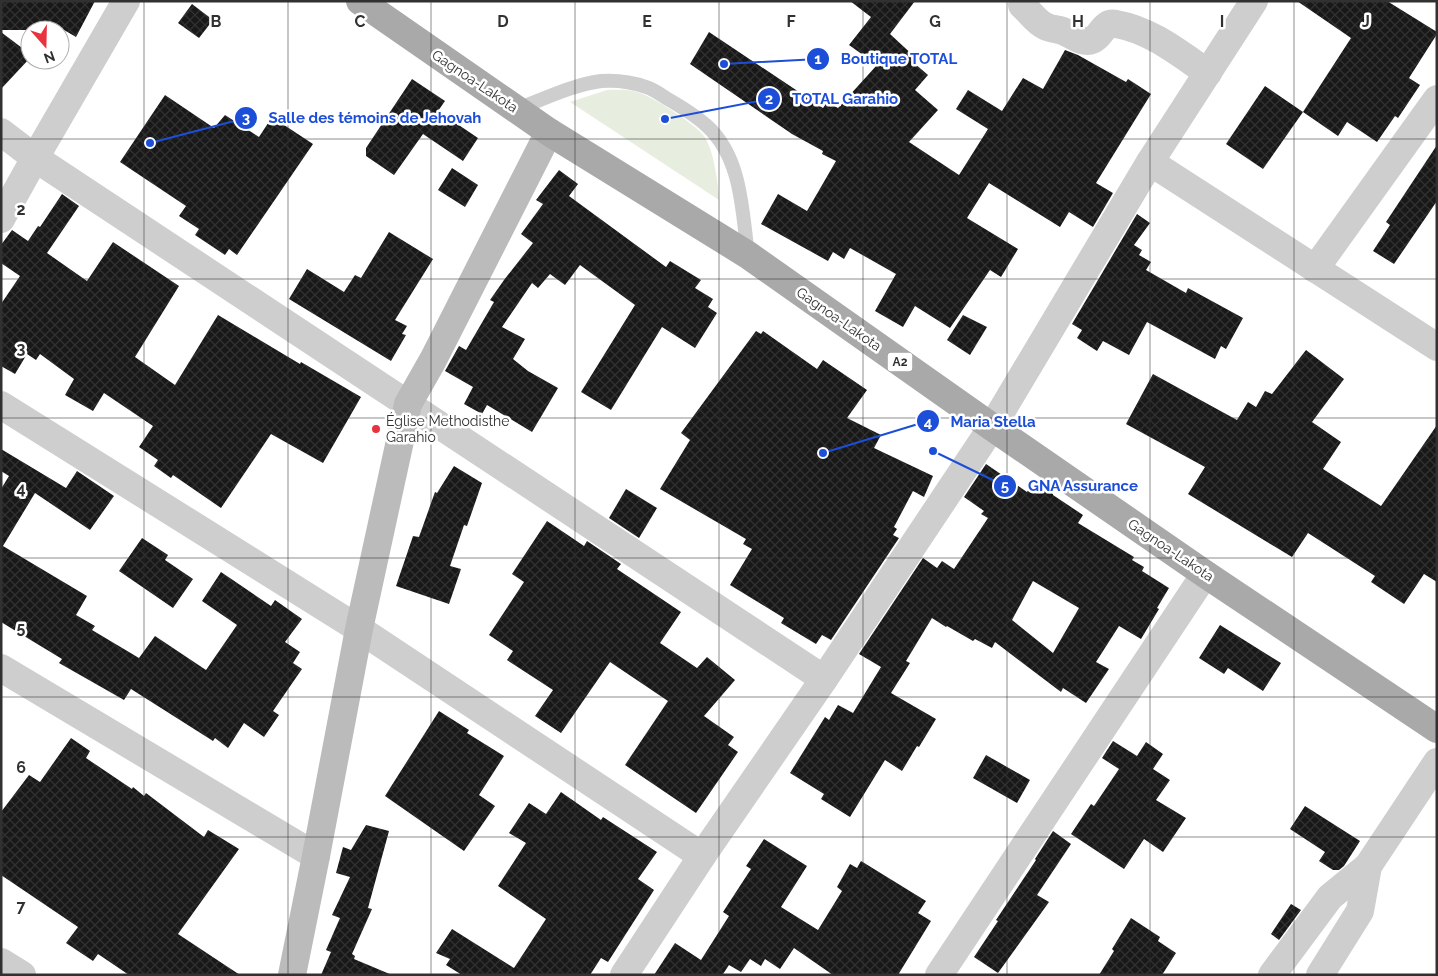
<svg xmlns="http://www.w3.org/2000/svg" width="1438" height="976" font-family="Raleway,sans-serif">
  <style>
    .green { fill: #e7eedf }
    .building { fill: url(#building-cross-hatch); fill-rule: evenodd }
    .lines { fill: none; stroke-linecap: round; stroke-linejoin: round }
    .lane { stroke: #cecece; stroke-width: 14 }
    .street { stroke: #cecece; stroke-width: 28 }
    .secondary { stroke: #bbb; stroke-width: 28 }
    .primary { stroke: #a9a9a9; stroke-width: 28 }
    .grid { fill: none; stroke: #313131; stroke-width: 1; stroke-opacity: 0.55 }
    .poi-dot { fill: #e9323f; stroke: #fff; stroke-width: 2 }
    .labels { text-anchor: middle; stroke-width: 5; stroke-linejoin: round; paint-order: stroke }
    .shield { fill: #fff; stroke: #6f6f6f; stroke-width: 1 }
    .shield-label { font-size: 12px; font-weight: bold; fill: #313131 }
    .street-label { font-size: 14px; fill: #313131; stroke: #fff }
    .poi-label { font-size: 14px; fill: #313131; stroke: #fff; text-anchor: start }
    .grid-label { font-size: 16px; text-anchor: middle; font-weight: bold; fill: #313131; stroke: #fff; stroke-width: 5; stroke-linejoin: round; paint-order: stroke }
    .leader { fill: none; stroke: #1d4ed8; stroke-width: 2 }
    .callout-dot { fill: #1d4ed8; stroke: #fff; stroke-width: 2 }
    .mark-label { font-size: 15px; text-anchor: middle; font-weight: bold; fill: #fff }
    .callout-label { font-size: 15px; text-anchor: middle; font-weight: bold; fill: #1d4ed8; stroke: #fff; stroke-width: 5; stroke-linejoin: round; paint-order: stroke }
  </style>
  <defs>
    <pattern id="building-cross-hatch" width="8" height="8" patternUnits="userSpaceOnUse" patternTransform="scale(1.25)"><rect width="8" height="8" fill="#181818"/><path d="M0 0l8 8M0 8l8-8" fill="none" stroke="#313131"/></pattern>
  </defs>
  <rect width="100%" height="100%" fill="#fff"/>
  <!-- green -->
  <path class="green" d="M607,90c10,0 21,-1 30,2 15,4 58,32 67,44 10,15 14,46 15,64l-149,-98z"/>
  <!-- building -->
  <g class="building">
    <path d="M1,1h94l-19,36 -12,-7h-63z"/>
    <path d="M850,1h65l-25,33 27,25 -3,4 14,12 -13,15 23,20 -29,32 50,33 29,-46 -32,-20 12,-19 34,21 21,-33 20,11 22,-39 13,5 48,27 2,-3 23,15 -55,89 17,10 -20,34 -24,-15 -9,15 -71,-44 -22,35 51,31 -17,28 -11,-7 -40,58 -35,-22 -12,21 -28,-16 21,-37 -46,-26 -6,11 -11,-7 -5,9 -67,-37 17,-30 29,17 29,-50 -14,-7 1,-3 -31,-17 -102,-70 19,-32 114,76 4,-6 11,6 39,-43 -28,-20 22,-28z"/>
    <path d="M1297,1h90l50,31v2l-28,44 11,7 -22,33 -3,-2 -18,26 -30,-20 -9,14 -35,-24 48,-74z"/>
    <path d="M192,4l21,16 -14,18 -21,-15z"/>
    <path d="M1,32l29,22v4l-29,31z"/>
    <path d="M412,79l33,22 -7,10 40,27 -15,23 -40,-27 -29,41 -28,-19v-8z"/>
    <path d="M1265,86l38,26 -40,57 -37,-25z"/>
    <path d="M165,95l49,33 11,-13 34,22 13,-20 41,27 -76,111 -8,-6 -4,6 -30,-20 4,-6 -20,-13 7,-10 -66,-44z"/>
    <path d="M1437,145v56l-43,63 -21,-13 17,-26 -4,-3z"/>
    <path d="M452,168l26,17 -13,22 -27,-17z"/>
    <path d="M559,170l19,14 -9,12 97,71 4,-6 31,19 -6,8 18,11 -5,8 9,6 -22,35 -33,-21 -51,83 -30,-18 54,-87 -55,-40 -15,20 -15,-11 -12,14 -6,-5 -30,44 23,12 -12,20 15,12 30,17 -26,44 -45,-27 -5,9 -18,-10 9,-17 -28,-16 14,-25 7,4 28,-48 -4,-2 14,-20 29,-37 -12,-9 22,-30 -7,-4z"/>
    <path d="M62,194l17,12 -32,47 40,28 26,-39 66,44 -44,71 40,28 43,-70 82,49 1,-2 60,35 -38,66 -52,-29 -50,74 -48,-33 -2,3 -17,-12 4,-6 -19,-13 14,-21 -49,-33 -11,18 -28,-16 9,-16 -34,-25 -4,6 -9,-6 -12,20 -14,-8v-62l19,-28 -19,-13v-18l11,-15 16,11 10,-15 2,1z"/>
    <path d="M1137,214l13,9 -16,22 8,5 -3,5 12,7 -5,8 40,23 2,-5 55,30 -17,31 -5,-3 -6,13 -68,-37 -18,33 -26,-14 -6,10 -20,-13 5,-8 -10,-6z"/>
    <path d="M389,232l44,27 -38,61 12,6 -5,8 4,1 -15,26 -102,-62 18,-30 37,23 11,-17 6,3z"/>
    <path d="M963,315l24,12 -17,28 -23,-15z"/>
    <path d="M756,331l5,3 2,-3 54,38 6,-9 44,30 -20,28 34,17 -7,13 59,28 -9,21 -11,-6 -19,36 3,2 -4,6 6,3 -68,102 -9,-5 -6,9 -35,-21 3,-5 -54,-33 22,-36 -9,-5 3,-5 -86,-50 30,-49 -9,-7z"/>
    <path d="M1306,350l38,29 -32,43 29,20 -18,27 58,37 56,-81v157l-13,-8 -20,30 -33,-22 4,-6 -67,-43 -16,24 -104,-63 17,-27 -79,-43 27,-50 84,46 11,-18 8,5 9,-16 7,3z"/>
    <path d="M1,449l65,39 11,-17 37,25 -24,34 -55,-37 -32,53 84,50 -11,19 19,11 -3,4 47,28 16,-22 51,34 31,-45 -35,-24 19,-29 50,34 4,-6 27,19 -17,23 15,10 -7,11 9,6 -29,42 6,4 -15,22 -20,-14 -16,25 -13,-10 -2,3 -82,-52 -7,11 -65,-37 3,-4 -61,-37v-133l8,-13 -8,-5z"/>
    <path d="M986,464l41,28 7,-11 19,13v1l30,20 -5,8 56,34 -2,3 12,7 -2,4 27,17 -12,20 2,1 -18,30 -22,-13 -23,36 13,7 -23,34 -23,-15 -2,4 -66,-50 -3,6 -17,-9 -2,2 -26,-15 -1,1 -14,-9 -26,43 4,2 -19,30 45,26 -17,28 -2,-1 -15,25 -17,-11 -35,57 -29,-18 3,-5 -34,-21 35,-56 4,3 9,-15 15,8 28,-46 -22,-13 64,-96 14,10 5,-7 12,8 34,-51 -7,-4 3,-3 -20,-14zM1033,581l46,27 -26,45 -41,-33z"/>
    <path d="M454,466l28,17 -15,43 -3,-1 -14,41 11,3 -12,35 -53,-18 17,-50 6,1 16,-45 2,1z"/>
    <path d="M626,489l31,19 -18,30 -30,-20z"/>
    <path d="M547,521l37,25 3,-5 34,23 -4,5 64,43 -21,31 37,25 10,-11 28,23 -31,36 30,21 -6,8 10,7 -42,61 -71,-48 43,-64 -58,-39 -49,71 -26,-17 18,-26 -46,-30 6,-9 -24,-16 35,-53 -12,-8z"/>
    <path d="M142,538l26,17 -3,5 28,19 -20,29 -54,-37z"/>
    <path d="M1220,625l61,38 -18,28 -35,-23 -4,6 -25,-16z"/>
    <path d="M439,711l30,19 -2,3 37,23 -25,39 16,11 -31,45 -79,-55z"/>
    <path d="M71,738l19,13 -4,7 46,31 1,-2 11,9 2,-3 58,44 4,-7 31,19 -61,85 62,41h-111l-31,-21 -5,7 -27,-18 12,-16 -77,-52v-63l28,-37 11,7z"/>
    <path d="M1113,741l24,15 9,-14 17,12 -10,15 17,11 -14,20 30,18 -23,34 -19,-13 -20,30 -53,-35 20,-30 3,2 25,-37 -17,-11z"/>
    <path d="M986,755l44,25 -13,23 -44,-25z"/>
    <path d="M561,792l40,28 2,-3 54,35 -19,27 16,11 -46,72 -7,-4 -11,17h-128l-16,-10 4,-6 -14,-6 16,-24 62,39 32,-49 -48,-33 28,-43 -17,-10 20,-30 17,11z"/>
    <path d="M1305,806l55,35 -16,25 -5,4h-6l-14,-9 6,-9 -35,-23z"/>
    <path d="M366,825l23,6 -21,77 4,1 -20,45 3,2 -1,3 38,16h-71l10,-23 -5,-2 14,-32 -8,-3 18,-38 -14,-4 7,-26 8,3z"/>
    <path d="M1053,831l18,13 -34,51 12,7 -51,71 -24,-16 24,-36 -2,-1 40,-60 -1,-1z"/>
    <path d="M764,839l43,27 -26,41 37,23 24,-39 -5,-4 13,-23 7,4 4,-7 65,40 -8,12 13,8 -33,54h-65l-39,-27 -14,21 -15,-10 -4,7 -11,-7 -9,13 -12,-7 -6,9 1,1h-70l21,-32 26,17 28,-44 -6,-4 28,-43 -5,-3z"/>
    <path d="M1291,904l10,6 -22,30 -8,-6z"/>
    <path d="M1131,918l29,19 -2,4 18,12 -14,22h-63l15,-24 -2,-2z"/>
  </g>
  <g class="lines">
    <!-- lane -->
    <path class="lane" d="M517,109c27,-10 55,-24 84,-28 14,-1 31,1 45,6 7,2 14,7 20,11 14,8 29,17 41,28 35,32 35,85 41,129"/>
    <!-- street -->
    <g class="street">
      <path d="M1022,5c7,6 14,17 23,21 5,3 12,3 18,5 9,4 20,13 29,9 10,-4 11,-19 24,-16 35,6 64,30 92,49"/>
      <path d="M1,132l34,26 789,521"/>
      <path d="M1150,162l287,185"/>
      <path d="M1,219l34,-61 91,-157"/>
      <path d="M1315,269l122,-170"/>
      <path d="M1,405l358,224 343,227"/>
      <path d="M1,668l315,188"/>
      <path d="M1,962l21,13"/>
      <path d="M624,975l78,-119 122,-177 168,-252 158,-265 104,-161"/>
      <path d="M939,975l266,-401"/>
      <path d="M1272,975l58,-78 38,-31 69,-104"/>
      <path d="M1320,975l40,-64 8,-45"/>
    </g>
    <!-- secondary -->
    <path class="secondary" d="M292,975l24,-119 43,-227 49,-225 25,-44 116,-228"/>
    <!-- primary -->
    <path class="primary" d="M360,1l189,131 199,123 244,172 213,147 232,155"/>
  </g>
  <!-- grid -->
  <path class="grid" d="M144,1v974M288,1v974M431,1v974M575,1v974M719,1v974M863,1v974M1007,1v974M1150,1v974M1294,1v974M1,139h1436M1,279h1436M1,418h1436M1,558h1436M1,697h1436M1,837h1436"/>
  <!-- markers -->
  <circle class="poi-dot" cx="376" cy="429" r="5"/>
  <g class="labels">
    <!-- shield labels -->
    <rect class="shield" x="887.5" y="352.5" width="25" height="19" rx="4"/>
    <g class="shield-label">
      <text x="900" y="366">A2</text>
    </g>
    <!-- street labels -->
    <g class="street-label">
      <text transform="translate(475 81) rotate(34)" y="5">Gagnoa-Lakota</text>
      <text transform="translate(839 319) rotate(35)" y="5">Gagnoa-Lakota</text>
      <text transform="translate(1171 550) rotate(34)" y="5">Gagnoa-Lakota</text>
    </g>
    <!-- poi labels -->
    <g class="poi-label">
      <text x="386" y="426">Église Methodisthe<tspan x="386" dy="16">Garahio</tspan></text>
    </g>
  </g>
  <g class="grid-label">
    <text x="216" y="27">B</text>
    <text x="360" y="27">C</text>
    <text x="503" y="27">D</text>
    <text x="647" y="27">E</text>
    <text x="791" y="27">F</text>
    <text x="935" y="27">G</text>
    <text x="1078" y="27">H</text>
    <text x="1222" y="27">I</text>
    <text x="1366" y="27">J</text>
    <text x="21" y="215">2</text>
    <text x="21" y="354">3</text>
    <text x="21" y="494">4</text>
    <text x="21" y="633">5</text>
    <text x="21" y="773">6</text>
    <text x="21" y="912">7</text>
  </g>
  <!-- callouts -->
  <path class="leader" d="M724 64L818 59M665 119L769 99M150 143L246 118M823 453L928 421M933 451L1005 486"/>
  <g class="callout-dot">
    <circle cx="724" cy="64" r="5"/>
    <circle cx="665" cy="119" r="5"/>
    <circle cx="150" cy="143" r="5"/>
    <circle cx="823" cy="453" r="5"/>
    <circle cx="933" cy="451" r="5"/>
    <circle cx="818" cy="59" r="12"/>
    <circle cx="769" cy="99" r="12"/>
    <circle cx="246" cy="118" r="12"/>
    <circle cx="928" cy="421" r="12"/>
    <circle cx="1005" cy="486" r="12"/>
  </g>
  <g class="mark-label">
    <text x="818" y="64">1</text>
    <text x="769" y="104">2</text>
    <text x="246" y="123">3</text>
    <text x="928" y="427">4</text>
    <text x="1005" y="491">5</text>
  </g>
  <g class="callout-label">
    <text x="899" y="64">Boutique TOTAL</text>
    <text x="845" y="104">TOTAL Garahio</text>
    <text x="375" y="123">Salle des témoins de Jehovah</text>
    <text x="993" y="427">Maria Stella</text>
    <text x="1083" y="491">GNA Assurance</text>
  </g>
  <!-- border -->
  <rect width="1438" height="976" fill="none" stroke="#313131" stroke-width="5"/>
  <!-- north arrow -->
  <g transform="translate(45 45) rotate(160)"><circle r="24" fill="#ffffff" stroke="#adadad"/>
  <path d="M0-4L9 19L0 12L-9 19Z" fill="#e9323f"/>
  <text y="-8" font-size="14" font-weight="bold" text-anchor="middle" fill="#313131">N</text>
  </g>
</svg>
